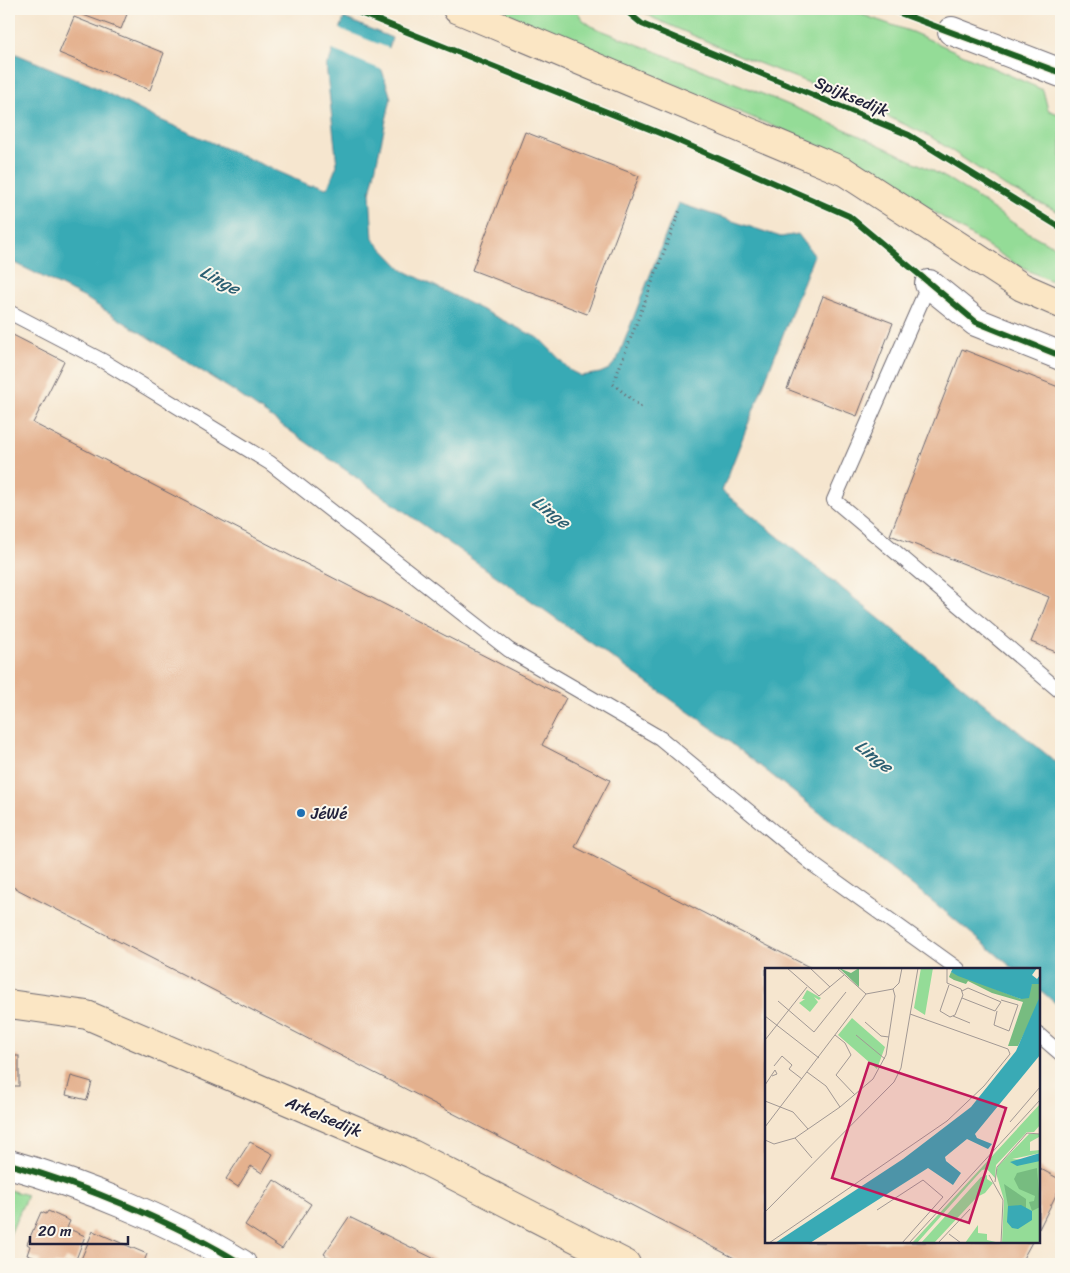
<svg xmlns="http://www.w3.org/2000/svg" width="1070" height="1273" font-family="Sriracha,sans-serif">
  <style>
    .green { fill: #94dc97; stroke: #5b7f69 }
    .water { fill: #39aab5; stroke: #2e6678 }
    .pier { fill: #f6e6cf }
    .building { fill: #e4b18e }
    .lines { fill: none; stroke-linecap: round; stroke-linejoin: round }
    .lane-casing { stroke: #6c676f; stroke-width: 16 }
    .street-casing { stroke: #6c676f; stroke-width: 30 }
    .secondary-casing { stroke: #6c676f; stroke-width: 30 }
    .path { stroke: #6c676f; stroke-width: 3; stroke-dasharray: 1 4; stroke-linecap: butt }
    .lane { stroke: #fff; stroke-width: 14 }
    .street { stroke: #fff; stroke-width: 28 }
    .secondary { stroke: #fbe6c4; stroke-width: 28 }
    .cycleway-casing { stroke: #fbf7ec; stroke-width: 9 }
    .cycleway { stroke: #1b5e20; stroke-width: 6 }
    .poi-dot { fill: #1f6fb2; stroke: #fbf7ec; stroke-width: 2 }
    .labels { text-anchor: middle; stroke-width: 4; stroke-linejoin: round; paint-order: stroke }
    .street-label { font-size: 16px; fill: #22223b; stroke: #fbf7ec }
    .poi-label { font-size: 16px; fill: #22223b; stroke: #fbf7ec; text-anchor: start }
    .water-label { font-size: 18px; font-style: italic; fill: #2c5f72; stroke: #fbf7ec }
    .inset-road { fill: none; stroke: #a19894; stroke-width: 1 }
    .view { fill: #c2185b; fill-opacity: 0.15; stroke: #c2185b; stroke-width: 2.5 }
    .inset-edge { fill: none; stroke: #22223b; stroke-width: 2.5 }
  </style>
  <rect width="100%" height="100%" fill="#fbf7ec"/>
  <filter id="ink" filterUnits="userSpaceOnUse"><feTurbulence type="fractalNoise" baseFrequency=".02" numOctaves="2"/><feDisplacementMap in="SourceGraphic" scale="10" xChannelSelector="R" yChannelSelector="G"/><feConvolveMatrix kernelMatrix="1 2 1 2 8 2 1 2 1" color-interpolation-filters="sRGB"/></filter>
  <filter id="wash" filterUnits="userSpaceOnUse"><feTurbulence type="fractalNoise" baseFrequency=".0096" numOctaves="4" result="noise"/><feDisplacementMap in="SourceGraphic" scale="20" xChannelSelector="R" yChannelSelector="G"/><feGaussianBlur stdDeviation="1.12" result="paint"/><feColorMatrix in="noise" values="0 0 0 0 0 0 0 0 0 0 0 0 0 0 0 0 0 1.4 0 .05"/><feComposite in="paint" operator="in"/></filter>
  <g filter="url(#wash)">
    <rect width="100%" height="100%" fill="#f6e6cf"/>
    <!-- green -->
    <g class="green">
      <path d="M496,9h80l6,10 11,8c115,45 232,89 342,145 44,22 80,59 126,77v36l-39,-17 -169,-108z"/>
      <path d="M639,9h207l66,23 131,58 5,20 13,5v98l-55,-26 -75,-50 -76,-36 -112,-44 -88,-38z"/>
      <path d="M9,1190l18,5 -18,42z"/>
    </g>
    <!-- water -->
    <path class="water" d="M344,18l48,20 -10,32 9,28 -21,95 3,46 30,31 137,69 31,32 10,5 19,-3 9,-4 8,-9 61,-157 103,34 17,-3 16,21 -92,236 339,275v242l-22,-19v-20h-25l-78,-65 -223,-175 -481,-339 -145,-91 -78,-39v-209l80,33 67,34 153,67 5,-1 11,4 3,-1 9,-22 -11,-100 4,-6z"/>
    <!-- pier -->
    <path class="pier" d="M338,28l53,21 -6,22 -55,-22z"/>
    <g id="blocks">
      <!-- building -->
      <g class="building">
        <path d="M76,9h53l-8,20 -46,-17z"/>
        <path d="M74,17l90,36 -14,37 -91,-37z"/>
        <path d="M525,132l114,44 -52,138 -115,-44z"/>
        <path d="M823,296l70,27 -36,93 -70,-27z"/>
        <path d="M9,333l55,28 -31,62 533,275 -24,47 68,35 -35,67 238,122h-47v273h266l-12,22h-274l-737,-379z"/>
        <path d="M962,349l99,39v266l-30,-12 18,-45 -159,-62z"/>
        <rect x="9" y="1056" width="10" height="30"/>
        <path d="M71,1076l21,6 -5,18 -21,-5z"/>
        <path d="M250,1142l23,12 -11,19 -11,-7 -13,21 -12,-8z"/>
        <path d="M1039,1168l22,12v5l-22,44z"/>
        <path d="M274,1180l37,24 -29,45 -37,-24z"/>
        <path d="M48,1211l22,10 -3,7 18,8 -10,26 -9,-4 -3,6h-24l2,-4 -14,-5 3,-9 -3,-2 14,-32 5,2z"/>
        <path d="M349,1217l96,47h-107l-14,-10z"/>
        <path d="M93,1231l54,23 -4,10h-64z"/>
      </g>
    </g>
  </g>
  <g filter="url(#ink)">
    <use href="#blocks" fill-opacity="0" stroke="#6c676f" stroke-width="1"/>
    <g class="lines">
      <defs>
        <g id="lane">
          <path d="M929,284l-95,216 227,192"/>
          <path d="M9,312l94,49 167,102 239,187 151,88 155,128 143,103"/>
          <path d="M1039,1035l22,19"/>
        </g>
        <g id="street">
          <path d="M952,31l109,42"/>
          <path d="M929,284l47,38 85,34"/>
          <path d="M9,1164c75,21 167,59 233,100"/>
        </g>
        <g id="secondary">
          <path d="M457,9l388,163 177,115 39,17"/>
          <path d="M9,1004l78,11 325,139 214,110"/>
        </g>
      </defs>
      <!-- lane casing -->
      <use href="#lane" class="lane-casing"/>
      <!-- street casing -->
      <use href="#street" class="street-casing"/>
      <!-- secondary casing -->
      <use href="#secondary" class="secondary-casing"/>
      <!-- path -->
      <path class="path" d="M641,407l-28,-23 67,-174"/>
      <!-- lane -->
      <use href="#lane" class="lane"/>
      <!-- street -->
      <use href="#street" class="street"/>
      <!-- secondary -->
      <use href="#secondary" class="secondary"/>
      <defs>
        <g id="cycleway">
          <path d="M350,9l322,129 177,78 127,106 85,34"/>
          <path d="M624,9l18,15 267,111 152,93"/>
          <path d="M889,9l172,64"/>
          <path d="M9,1164c75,21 167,59 233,100"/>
        </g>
      </defs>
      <!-- cycleway casing -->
      <use href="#cycleway" class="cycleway-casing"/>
      <!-- cycleway -->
      <use href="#cycleway" class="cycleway"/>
    </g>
  </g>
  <!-- markers -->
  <circle class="poi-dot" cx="301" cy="813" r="5"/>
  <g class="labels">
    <!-- street labels -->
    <g class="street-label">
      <text transform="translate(852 96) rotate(23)" y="6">Spijksedijk</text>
      <text transform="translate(324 1116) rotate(23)" y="6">Arkelsedijk</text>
    </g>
    <!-- poi labels -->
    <g class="poi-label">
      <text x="311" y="819">JéWé</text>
    </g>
    <!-- water labels -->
    <g class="water-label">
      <text transform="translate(220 280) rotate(28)" y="6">Linge</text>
      <text transform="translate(551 512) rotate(37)" y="6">Linge</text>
      <text transform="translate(874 756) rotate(38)" y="6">Linge</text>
    </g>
  </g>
  <!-- overview -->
  <g transform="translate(765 968)">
    <rect width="275" height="275" fill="#f6e6cf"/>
    <path d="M156,0h12l-8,47 -11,-7zM42,22l14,8 -2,2 -5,-3 4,5 -8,10 -11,-9 6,-4h-3zM87,50l33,29 -8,22 -39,-34zM275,136v21l-6,7h-7l-31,33 -1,13 -8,-9 -5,1 -65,73h-5zM264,166h10v3l-9,5v9l10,-1v3l-28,6 28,2v82h-38l2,-43 -8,-27 2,-7zM222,207v4l6,4 -8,10 -8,4 -43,46h-13l60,-66zM213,257v8l9,1v6l13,3h-35z" fill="#94dc97"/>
    <path d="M74,0l12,5 8,-5v19zM186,4l70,27 11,-15h7l1,12 -5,15 -17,35h-10l15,-44 -31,-9 -24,-12 -2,3 -12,-4 -5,-3zM272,200l3,39 -8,4 -3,-9 5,-1 1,-5 -16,-7 -5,-10 3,-6zM239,216l22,15v9l-18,-2z" fill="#77bc80"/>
    <path d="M188,0h84l-5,7 5,4 3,-4v14l-1,-5h-7l-3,14 -8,1 -63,-23 -7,-4zM275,28v59l-65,79 2,4 15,6 -4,5 -21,-10 -22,18 1,4 15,12 -8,12 -25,-17 -118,75h-35l128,-84 68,-52 45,-56zM275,185v8l-23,5 -7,-4zM256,237l11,6v9l-14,9 -6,-1 -5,-6 1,-16z" fill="#39aab5"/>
    <path class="inset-road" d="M22,0l32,28 25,-21M45,0l20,19M72,0l29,26M182,0v15l14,6 2,6 -8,20 -5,2 -10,-6 9,-26M128,21l6,-6 3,-15M197,30l33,13 6,-9 -33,-14 -6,3M13,33l36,31 32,-40M232,43l-3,14 15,6 9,-26 -17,-5M0,48l54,42M188,48l17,7M100,54l16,14 8,1M70,67l10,8 6,12 -15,20 19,20M91,67l29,24M0,72l42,-53M9,98l8,-10 10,9 -3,4 13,10M42,104l19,14 14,21M0,117l10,-15 2,4 -5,2M0,133l28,11 15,17M245,154l30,-35M0,159l101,-133 27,-5M30,170l17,20M0,172l9,4 21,-6 45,-31 33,-28 13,-24 9,-59 -2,-7M224,207l14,25 -2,43M230,214l2,-15 30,-34 13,1M112,242l46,-30 20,17 -41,46M0,244l129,-130 7,-14 17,-100M184,266l12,9M4,275l178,-122 37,-35 26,-32 -2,-5 -98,-35M144,275l131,-143M173,275l32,-34"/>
    <path class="view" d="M104,95l137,45 -37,115 -137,-45z"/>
    <rect width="275" height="275" class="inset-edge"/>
  </g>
  <!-- margin -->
  <rect width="1070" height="1273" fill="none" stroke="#fbf7ec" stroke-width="30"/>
  <!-- scale -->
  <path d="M30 1236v8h98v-8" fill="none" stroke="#22223b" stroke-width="2.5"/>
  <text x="38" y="1236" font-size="15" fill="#22223b" stroke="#fbf7ec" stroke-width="4" paint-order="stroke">20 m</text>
</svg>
